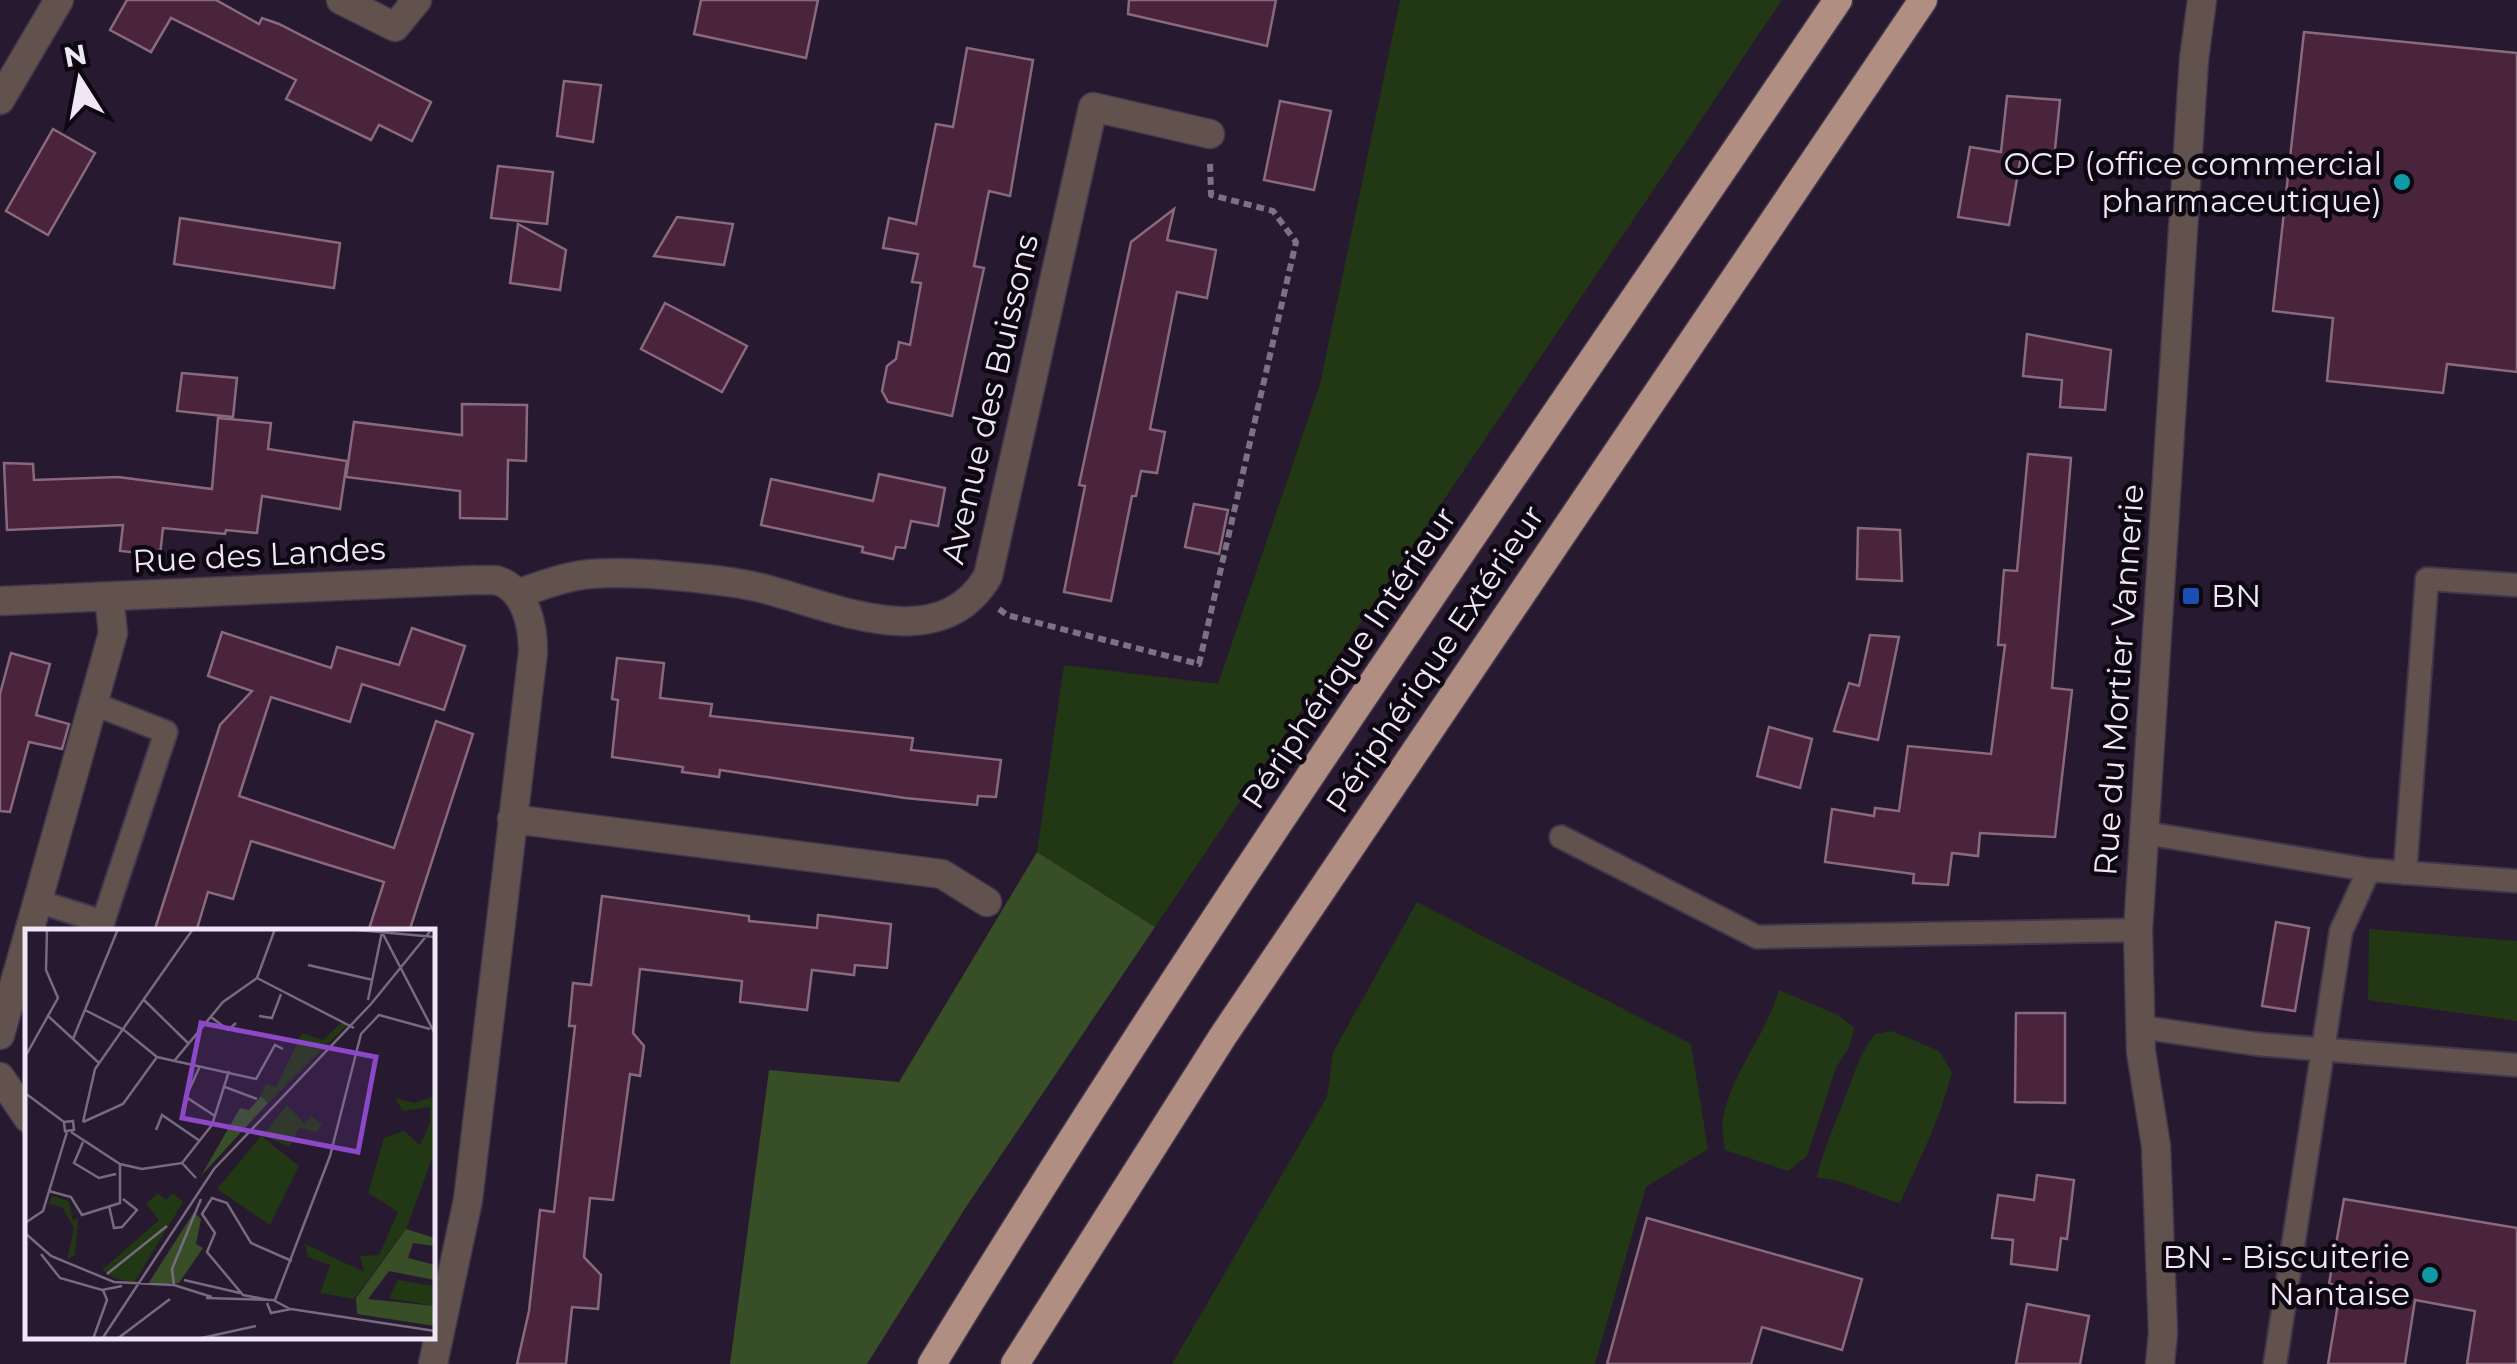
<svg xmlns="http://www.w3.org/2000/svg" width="2517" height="1364" font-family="Montserrat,sans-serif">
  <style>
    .green { fill: #223713 }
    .forest { fill: #374e27 }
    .building { fill: #4a243c; stroke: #896a7c; stroke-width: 2.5 }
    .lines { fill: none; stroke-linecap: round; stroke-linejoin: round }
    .service-casing { stroke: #43364c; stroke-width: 26 }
    .minor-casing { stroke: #43364c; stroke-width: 31 }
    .trunk-casing { stroke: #43364c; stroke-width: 31 }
    .path { stroke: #7d7185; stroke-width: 6; stroke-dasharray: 8 5; stroke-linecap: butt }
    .service { stroke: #61524d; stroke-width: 22 }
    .minor { stroke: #61524d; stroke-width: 28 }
    .trunk { stroke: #b08f82; stroke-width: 28 }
    .culture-dot { fill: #0f9aa8; stroke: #0c0711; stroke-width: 4 }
    .transit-dot { fill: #1a4fb4; stroke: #0c0711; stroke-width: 4 }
    .labels { text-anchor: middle; stroke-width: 9; stroke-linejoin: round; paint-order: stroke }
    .poi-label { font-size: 32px; fill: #efe6f6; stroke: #0c0711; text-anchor: end }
    .street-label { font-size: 32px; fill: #efe6f6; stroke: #0c0711 }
    .inset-road { fill: none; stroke: #776b7f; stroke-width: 2.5 }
    .view { fill: #8c48c7; fill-opacity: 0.15; stroke: #8c48c7; stroke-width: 5 }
    .inset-edge { fill: none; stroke: #efe6f6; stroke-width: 5 }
  </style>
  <rect width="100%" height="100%" fill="#271930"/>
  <!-- green -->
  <g class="green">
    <path d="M1400,0h382l-627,927 -118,-75 27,-187 154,19 102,-300z"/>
    <path d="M1417,902l274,142 17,105 -62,38 -51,177h-423l155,-267 6,-45z"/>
    <path d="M2369,929l148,12v80l-149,-21z"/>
    <path d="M1779,990l59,25 17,13 -7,21 -12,19 -29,88 -19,15 -63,-21c-1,-10 -4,-22 -2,-32 9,-46 43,-83 56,-128z"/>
    <path d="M1892,1031l47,20 13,21c-12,48 -32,86 -52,131 -29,-7 -53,-24 -83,-25 5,-26 15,-46 24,-70 11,-26 16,-51 34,-74z"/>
  </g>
  <!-- forest -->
  <path class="forest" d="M1037,852l118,75 -189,280 -99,157h-137l39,-294 130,12z"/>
  <!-- building -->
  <g class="building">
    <path d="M127,0h89l43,24 3,-6 17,6 152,78 -19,39 -33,-16 -8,15 -85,-41 10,-19 -125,-62 -20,34 -41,-22z"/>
    <path d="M701,0h117l-12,58 -112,-24z"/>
    <path d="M1129,0h147l-9,46 -139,-32z"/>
    <path d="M2304,32l213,21v319l-70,-8 -4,29 -116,-12 6,-63 -60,-7z"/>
    <path d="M967,48l66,12 -23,136 -21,-5 -15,75 10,2 -32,148 -64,-14 -6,-11 5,-25 9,-7 3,-17 11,3 11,-62 -9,-1 6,-28 -35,-6 6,-30 27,6 20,-100 17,3z"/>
    <path d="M564,81l37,4 -8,57 -36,-6z"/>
    <path d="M2007,96l53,4 -6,59 -37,-4 4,1 -12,69 -51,-8 12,-70 31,5z"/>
    <path d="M1280,101l51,10 -17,79 -50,-10z"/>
    <path d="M53,129l42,24 -47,82 -42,-24z"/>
    <path d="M498,166l55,6 -6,52 -56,-6z"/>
    <path d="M1174,209l-7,31 49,10 -9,48 -30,-6 -27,137 15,3 -8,41 -16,-2 -5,25h-4l-21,105 -47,-9 21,-106 -6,-1 52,-243z"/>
    <path d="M677,217l56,7 -9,41 -70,-9z"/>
    <path d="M180,218l160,25 -6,45 -160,-24z"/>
    <path d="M518,224l48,26 -6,40 -50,-7z"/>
    <path d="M665,303l82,43 -25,46 -81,-43z"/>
    <path d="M2027,334l84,16 -6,60 -45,-3 2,-27 -39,-4z"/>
    <path d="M182,373l55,5 -4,39 -56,-6z"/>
    <path d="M462,404l65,1 -1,56 -18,-1 -1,59 -47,-1v-27l-114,-14 8,-55 108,13z"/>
    <path d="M218,418l53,5 -3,26 79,12 -7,48 -78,-13 -5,37 -31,-3 -1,4 -62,-6 -3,27 -40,-4 3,-26 -116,5 -3,-67 29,1 1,16 84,-3 94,12z"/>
    <path d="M2028,454l43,4 -19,230 20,2 -17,147 -75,-4 -2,23 -26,-3 -4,32 -35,-2 1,-9 -89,-12 7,-53 42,7 1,-8 24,3 9,-65 83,8 14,-109h-7l6,-75 13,1z"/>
    <path d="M879,474l66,14 -7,38 -27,-5 -6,27 -9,-1 -3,12 -31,-7 1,-5 -102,-22 10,-46 102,22z"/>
    <path d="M1194,504l34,6 -9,44 -34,-7z"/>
    <path d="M1858,528l42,2 2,51 -45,-2z"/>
    <path d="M412,628l53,18 -21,64 -82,-26 -12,38 -79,-25 -32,99 155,52 42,-127 37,13 -64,198h-41l16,-50 -133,-41 -18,58 -25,-7 -12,40h-42l66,-207 32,-34 -44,-15 14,-44 109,36 6,-21 62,18z"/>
    <path d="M1870,635l29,2 -21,103 -44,-9 15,-48 10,3z"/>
    <path d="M11,653l39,11 -14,51 33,9 -7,25 -33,-7 -19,70 -10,-1v-117z"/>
    <path d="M617,658l47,5 -4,35 52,6 -2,12 203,22 -2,12 90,10 -5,37 -18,-1 -1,9 -72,-7 -185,-28 -1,7 -37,-5 1,-5 -71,-10 6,-57 -6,-1z"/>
    <path d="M1769,727l43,12 -12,49 -43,-12z"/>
    <path d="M602,896l147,20v5l68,7 1,-13 73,9 -4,44 -32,-3 -1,10 -42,-5 -5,40 -67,-8 2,-21 -102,-12 -7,64 11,13 -4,30 -10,-2 -17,126 -23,-2 -6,59 17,18 -3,34 -26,-2 -6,57h-49l12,-53 11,-101 14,2 21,-186h-6l4,-43 18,2z"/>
    <path d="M2276,922l33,6 -14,83 -33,-5z"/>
    <path d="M2016,1013h49v90l-50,-1z"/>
    <path d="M2037,1175l37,5 -7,59 -6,-1 -4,32 -46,-6 2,-24 -21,-2 6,-43 36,5z"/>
    <path d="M2344,1199l173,29v136h-50l8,-53 -60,-11 -10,64h-77l13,-78 -12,-2z"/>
    <path d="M1647,1218l215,61 -20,71 -80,-23 -11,37h-144z"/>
    <path d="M2027,1304l62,12 -9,48h-64z"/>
  </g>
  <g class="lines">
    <defs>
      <g id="service">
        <path d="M2145,833l224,37 148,11"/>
        <path d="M1561,837l196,100 381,-7"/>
        <path d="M2405,873l22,-294 90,6"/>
        <path d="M37,901l66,21 63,-190 -74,-29"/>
        <path d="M2140,1027l116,17 261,21"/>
        <path d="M2275,1364l66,-433 28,-61"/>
      </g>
      <g id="minor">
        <path d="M341,0l54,27 22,-27"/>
        <path d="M0,100l59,-100"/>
        <path d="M517,594c23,-8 49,-18 73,-20 37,-3 78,1 115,5 20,2 41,5 60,10 70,18 175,69 223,-13l105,-469 117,27"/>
        <path d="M0,601l474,-21c7,1 18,-1 25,1 28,10 34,47 34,71l-65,548 -35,164"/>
        <path d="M512,819l430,55 45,28"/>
        <path d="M29,932l84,-299 -4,-36"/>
        <path d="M0,1035l28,-99"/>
        <path d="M0,1077l28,41"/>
        <path d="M2160,1364l3,-31 -7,-187 -15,-94 -3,-122 56,-871 8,-59"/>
      </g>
      <g id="trunk">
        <path d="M932,1364c284,-466 600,-912 906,-1364"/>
        <path d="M1015,1364l208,-328 700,-1036"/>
      </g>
    </defs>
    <!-- service casing -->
    <use href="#service" class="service-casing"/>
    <!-- minor casing -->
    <use href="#minor" class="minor-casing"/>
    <!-- trunk casing -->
    <use href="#trunk" class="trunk-casing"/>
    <!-- path -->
    <path class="path" d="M999,609l8,6 192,49 97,-422 -23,-31 -62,-16 -1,-33"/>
    <!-- service -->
    <use href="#service" class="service"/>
    <!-- minor -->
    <use href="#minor" class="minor"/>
    <!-- trunk -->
    <use href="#trunk" class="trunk"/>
  </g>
  <!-- markers -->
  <g class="culture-dot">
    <circle cx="2402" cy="182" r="10"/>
    <circle cx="2430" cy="1275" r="10"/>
  </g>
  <rect class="transit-dot" x="2181" y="586" width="20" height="20" rx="5"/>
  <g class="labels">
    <!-- poi labels -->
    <g class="poi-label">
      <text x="2382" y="175">OCP (office commercial<tspan x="2382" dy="37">pharmaceutique)</tspan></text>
      <text x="2211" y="607" text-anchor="start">BN</text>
      <text x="2410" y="1268">BN - Biscuiterie<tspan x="2410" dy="37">Nantaise</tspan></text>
    </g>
    <!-- street labels -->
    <g class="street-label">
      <text transform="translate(990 399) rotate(-77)" y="11">Avenue des Buissons</text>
      <text transform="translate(259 555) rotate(-3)" y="11">Rue des Landes</text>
      <text transform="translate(1349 658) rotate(-56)" y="11">Périphérique Intérieur</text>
      <text transform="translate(1435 659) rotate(-56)" y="11">Périphérique Extérieur</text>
      <text transform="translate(2119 680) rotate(-86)" y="11">Rue du Mortier Vannerie</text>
    </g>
  </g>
  <!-- overview -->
  <g transform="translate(25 929)">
    <rect width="410" height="410" fill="#271930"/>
    <path d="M317,93l5,3 -79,78 -7,-7 5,-12 10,3 26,-54 21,7zM410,167v54l-28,77 -53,72 -34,-6 10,-28 -22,-8 -3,-13 59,28 -4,-16 19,-1 19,-43 -30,-19 16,-55 20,-7 16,14 10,-22v-16l-27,4 -8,-13 19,5zM262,176l18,19 6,-8 11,8 -5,8 -18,-4 -10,19 -26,-12zM236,207l38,30 -29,59 -53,-36zM133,264l8,7 7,-7 10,9 -49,81 -20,-5 -12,-8 57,-50 -13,-16zM27,267l17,5 4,20 5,-4 -3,38 -8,5 7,-32 -12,-21 -13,-3zM373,351l37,6v20l-46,-8z" fill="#223713"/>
    <path d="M236,167l7,7 -67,73 39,-68 9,2zM169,283l7,7 -5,25 7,4 -24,35 -31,1zM381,300l29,9v8l-22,-3 -5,15 27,7 -1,15 -45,-9 -21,28 67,7v20l-78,-12 -1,-16z" fill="#374e27"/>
    <path class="inset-road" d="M321,0l89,8M357,3l53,102M283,36l65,15M232,49l97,50M119,71l44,43M343,71l14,-68M60,81l39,20 33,27 99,22 19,-34 8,4M22,86l52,48M234,87l13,2 9,-24M186,88l17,13 8,-7M48,110l45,-110M0,128l33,-59 -12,-28 1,-41M150,131l48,-58 34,-24 18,-49M175,137l-14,31 29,19M200,158l32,12M0,164l39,29 9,-1 1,9 -9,1 -1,-9M58,193l12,-53 98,-140M58,193l40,-18 34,-47M131,201l6,-15 38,26M46,203l49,32 22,5 40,-6 14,15M58,213l-9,21 25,15 17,-4M157,234l30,-38 17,-54M24,262l22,6 11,18 38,-12v-39M84,277l5,22 8,-1 15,-17 -14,-11M0,294l18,-12 24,-79M0,304l26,23 63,26 60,3 38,12M16,325l19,24 42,12 20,-4M82,345l60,-48M159,351l56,13M149,356l-2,-16 29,-70M181,369l67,2 17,9M244,371l-26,-5 -36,-43 8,-19 -13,-19 10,-16 15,5 24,40 41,18M250,371l55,-144 31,-122 18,-19 51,14M242,374l4,10 20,-4 144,22M68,410l14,-39 -4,-10M77,410l112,-170 157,-165 61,-75M92,410l53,-40M172,410l59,-13"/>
    <path class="view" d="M176,94l175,34 -18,95 -176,-34z"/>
    <rect width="410" height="410" class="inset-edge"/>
  </g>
  <!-- north arrow -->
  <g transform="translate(80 80) rotate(349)" stroke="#0c0711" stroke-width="8" paint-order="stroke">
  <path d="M0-8L18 38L0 25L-18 38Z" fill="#efe6f6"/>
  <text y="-15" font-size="28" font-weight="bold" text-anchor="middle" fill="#efe6f6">N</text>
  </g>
</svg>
